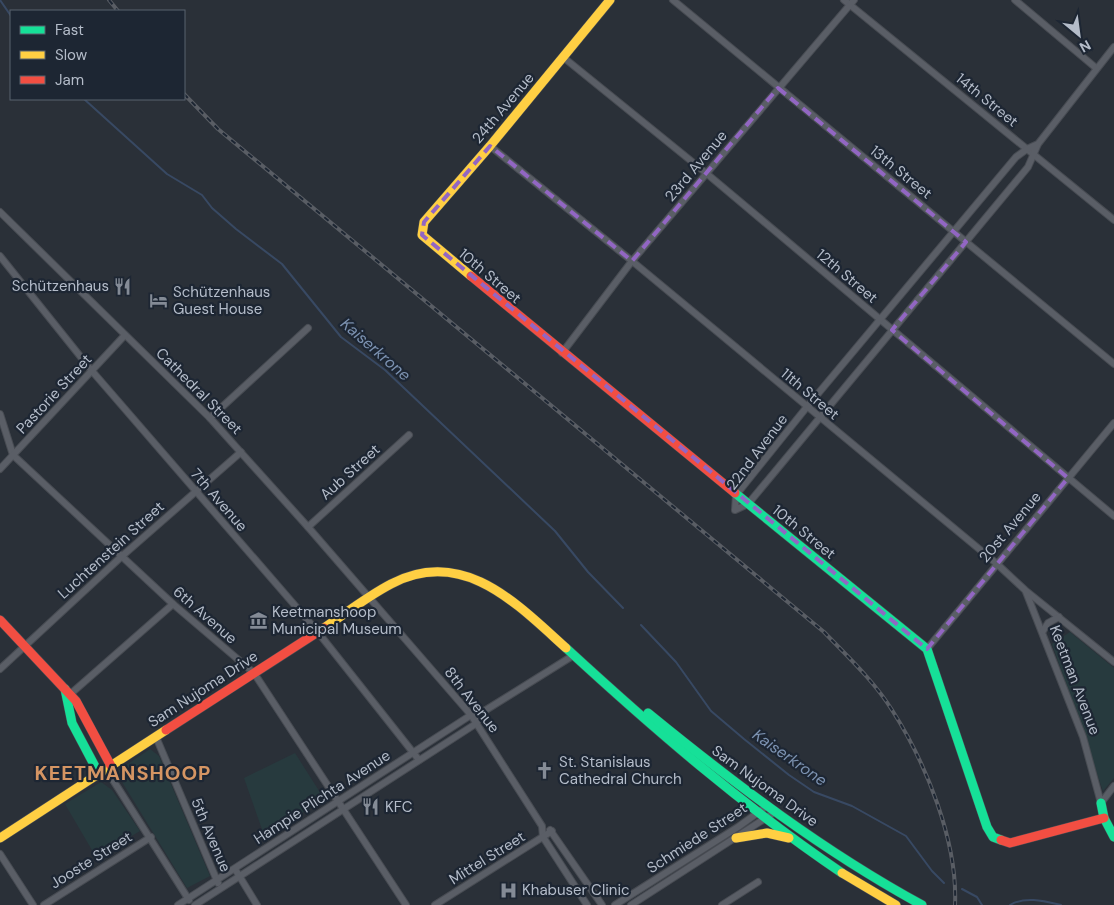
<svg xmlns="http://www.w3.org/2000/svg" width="1114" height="905" font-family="'DM Sans',sans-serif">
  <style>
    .green { fill: #273a3e }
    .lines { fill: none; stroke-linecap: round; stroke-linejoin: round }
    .stream { stroke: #384963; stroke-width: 2 }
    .street-casing { stroke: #484c53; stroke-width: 8 }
    .fast-casing { stroke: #484c53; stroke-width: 10 }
    .slow-casing { stroke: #484c53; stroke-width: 10 }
    .jam-casing { stroke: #484c53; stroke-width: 10 }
    .street { stroke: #5a5e66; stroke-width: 6 }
    .fast { stroke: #16e098; stroke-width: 9 }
    .slow { stroke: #ffcf43; stroke-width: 9 }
    .jam { stroke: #f24e42; stroke-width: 9 }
    .rail-casing { stroke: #595d64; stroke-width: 4 }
    .rail { stroke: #1d2633; stroke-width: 2; stroke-dasharray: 5.5; stroke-linecap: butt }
    .marked { fill: none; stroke: #9266c3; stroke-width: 4; stroke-dasharray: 10 6; stroke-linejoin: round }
    .labels { text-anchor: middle; stroke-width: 4.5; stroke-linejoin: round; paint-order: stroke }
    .street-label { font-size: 15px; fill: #b4bcc9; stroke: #1d2633 }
    .poi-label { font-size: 15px; fill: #b4bcc9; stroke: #1d2633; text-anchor: start }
    .water-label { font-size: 16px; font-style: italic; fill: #7c92b1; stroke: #1d2633 }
    .district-label { font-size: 20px; font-weight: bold; letter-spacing: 1px; fill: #d59563; stroke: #1d2633 }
  </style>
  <rect width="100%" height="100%" fill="#2a3038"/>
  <!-- green -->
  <g class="green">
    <path d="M1070,632l44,36v110l-11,13 -51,-147z"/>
    <path d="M150,749l9,7 51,120 -23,12 -71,-116z"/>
    <path d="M295,753l26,41 -2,9 -55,32 -20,-57z"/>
    <path d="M101,782l11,8 28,41 -44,26 -31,-53z"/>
  </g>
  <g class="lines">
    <!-- stream -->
    <g class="stream">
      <path d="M0,0l11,16"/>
      <path d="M84,99l83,75 35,21 10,13 24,21 46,35 59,73 44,33 170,161 33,41 35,36"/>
      <path d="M641,625l35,37 35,49 33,28 45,36 25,17 38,14 54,30 26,35 12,12"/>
      <path d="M962,889l15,8 5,8"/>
      <path d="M1010,905c15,-9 34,-4 51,0"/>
    </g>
    <defs>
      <g id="street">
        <path d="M673,0l441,364"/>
        <path d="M844,0l270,220"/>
        <path d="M1015,0l81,68"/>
        <path d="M563,57l143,116 408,343"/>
        <path d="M1038,144l-11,5 -11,8 -210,251 -70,87 -1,15 13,-6 280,-337 10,-23 76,-97"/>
        <path d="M490,146l142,115 364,302 29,27 89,72"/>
        <path d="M0,212l210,206 98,109 163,188 71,111 1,11 44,68"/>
        <path d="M0,256l92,115 225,260 102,129"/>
        <path d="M562,353l70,-92 222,-261"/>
        <path d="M0,414l13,41 160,149 81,69 152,232"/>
        <path d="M210,418l98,-90"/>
        <path d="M0,469l125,-134"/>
        <path d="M308,527l101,-92"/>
        <path d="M1026,592l57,145 18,66"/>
        <path d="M1043,631l5,-8 11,-6"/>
        <path d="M927,649l187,-226"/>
        <path d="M0,669l121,-112 120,-105"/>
        <path d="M67,697l106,-93"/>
        <path d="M156,737l62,146"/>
        <path d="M106,769l83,131"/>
        <path d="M1101,803l13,-17"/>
        <path d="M550,830l52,75"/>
        <path d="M0,854l33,51"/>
        <path d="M235,869l22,36"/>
        <path d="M44,905l107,-68"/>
        <path d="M178,905l293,-190 10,-2 93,-58"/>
        <path d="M195,905l282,-182 1,-4"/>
        <path d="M435,905l117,-74"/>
        <path d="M615,905l123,-78 29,-21"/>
        <path d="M631,905l144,-93"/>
        <path d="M722,905l36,-23"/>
      </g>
      <g id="fast">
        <path d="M735,493l192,156 60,178 6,10 8,3"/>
        <path d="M566,648c88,81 177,158 276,225"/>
        <path d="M65,689l7,34 27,51"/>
        <path d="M648,713c87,71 175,138 274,192"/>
        <path d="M1101,803l3,15 10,19"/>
      </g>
      <g id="slow">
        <path d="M471,276l-49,-41 2,-13 66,-76 120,-146"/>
        <path d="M324,628c22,-15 44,-32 67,-44 72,-38 126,20 175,64"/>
        <path d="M0,838l166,-108"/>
        <path d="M736,838l31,-5 22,5"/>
        <path d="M842,873l54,32"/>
      </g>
      <g id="jam">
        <path d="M471,276l264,217"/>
        <path d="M0,620l76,81 35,65"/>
        <path d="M166,730l158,-102"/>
        <path d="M1001,840l9,3 94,-25"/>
      </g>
    </defs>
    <!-- street casing -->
    <use href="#street" class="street-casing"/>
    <!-- fast casing -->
    <use href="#fast" class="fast-casing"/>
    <!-- slow casing -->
    <use href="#slow" class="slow-casing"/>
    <!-- jam casing -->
    <use href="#jam" class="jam-casing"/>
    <!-- street -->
    <use href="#street" class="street"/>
    <!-- fast -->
    <use href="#fast" class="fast"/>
    <!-- slow -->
    <use href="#slow" class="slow"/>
    <!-- jam -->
    <use href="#jam" class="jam"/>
    <defs>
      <g id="rail">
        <path d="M109,0l9,11"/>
        <path d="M184,94l34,35 606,503c24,25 50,49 68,78 34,53 66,132 63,195"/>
      </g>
    </defs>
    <!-- rail casing -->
    <use href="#rail" class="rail-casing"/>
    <!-- rail -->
    <use href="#rail" class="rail"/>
  </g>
  <!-- marked area -->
  <path class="marked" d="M778,88l188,154 -74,88 176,148 -141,171 -505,-414 2,-13 66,-76 142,115z"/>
  <!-- icons -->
  <defs>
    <symbol id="restaurant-bare" viewBox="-9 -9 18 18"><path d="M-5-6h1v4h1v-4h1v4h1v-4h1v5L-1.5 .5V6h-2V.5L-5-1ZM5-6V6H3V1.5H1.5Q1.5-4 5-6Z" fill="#848b96" stroke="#1d2633" stroke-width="2.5" paint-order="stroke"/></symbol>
    <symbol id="hotel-bare" viewBox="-9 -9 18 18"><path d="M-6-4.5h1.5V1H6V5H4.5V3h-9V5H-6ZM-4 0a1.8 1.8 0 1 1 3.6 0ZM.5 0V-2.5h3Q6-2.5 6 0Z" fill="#848b96" stroke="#1d2633" stroke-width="2.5" paint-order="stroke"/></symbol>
    <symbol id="museum-bare" viewBox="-9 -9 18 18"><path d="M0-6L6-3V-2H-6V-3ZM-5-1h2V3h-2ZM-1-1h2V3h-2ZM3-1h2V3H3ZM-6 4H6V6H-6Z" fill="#848b96" stroke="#1d2633" stroke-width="2.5" paint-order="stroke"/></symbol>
    <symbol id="church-bare" viewBox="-9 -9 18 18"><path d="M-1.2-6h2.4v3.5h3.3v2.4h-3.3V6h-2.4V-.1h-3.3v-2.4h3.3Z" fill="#848b96" stroke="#1d2633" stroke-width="2.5" paint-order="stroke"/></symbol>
    <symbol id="hospital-bare" viewBox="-9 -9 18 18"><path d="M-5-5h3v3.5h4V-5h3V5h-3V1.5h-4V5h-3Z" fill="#848b96" stroke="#1d2633" stroke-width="2.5" paint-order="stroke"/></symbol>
  </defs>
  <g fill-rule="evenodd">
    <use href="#restaurant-bare" x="110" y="274" width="25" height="25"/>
    <use href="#hotel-bare" x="146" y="288" width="25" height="25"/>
    <use href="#museum-bare" x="246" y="608" width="25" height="25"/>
    <use href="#church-bare" x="532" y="758" width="25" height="25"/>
    <use href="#restaurant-bare" x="358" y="794" width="25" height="25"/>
    <use href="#hospital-bare" x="496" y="878" width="25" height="25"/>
  </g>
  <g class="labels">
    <!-- street labels -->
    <g class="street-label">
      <text transform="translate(987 100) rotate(39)" y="5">14th Street</text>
      <text transform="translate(503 108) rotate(-50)" y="5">24th Avenue</text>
      <text transform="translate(696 166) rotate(-50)" y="5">23rd Avenue</text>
      <text transform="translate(901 172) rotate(39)" y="5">13th Street</text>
      <text transform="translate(490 276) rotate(40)" y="5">10th Street</text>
      <text transform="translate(847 276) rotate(40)" y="5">12th Street</text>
      <text transform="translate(199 391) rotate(45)" y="5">Cathedral Street</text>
      <text transform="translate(54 394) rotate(-47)" y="5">Pastorie Street</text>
      <text transform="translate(810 394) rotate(40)" y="5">11th Street</text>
      <text transform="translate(757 452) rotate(-53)" y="5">22nd Avenue</text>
      <text transform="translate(350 472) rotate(-42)" y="5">Aub Street</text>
      <text transform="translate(219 500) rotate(49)" y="5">7th Avenue</text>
      <text transform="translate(1010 527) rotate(-50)" y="5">20st Avenue</text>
      <text transform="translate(804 532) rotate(39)" y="5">10th Street</text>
      <text transform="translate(111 550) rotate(-42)" y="5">Luchtenstein Street</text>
      <text transform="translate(205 615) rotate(41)" y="5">6th Avenue</text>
      <text transform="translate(1075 680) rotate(69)" y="5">Keetman Avenue</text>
      <text transform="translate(203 689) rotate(-33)" y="5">Sam Nujoma Drive</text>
      <text transform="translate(472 700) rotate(52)" y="5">8th Avenue</text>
      <text transform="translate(765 786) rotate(36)" y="5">Sam Nujoma Drive</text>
      <text transform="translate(322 797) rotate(-33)" y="5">Hampie Plichta Avenue</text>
      <text transform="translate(211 835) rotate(67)" y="5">5th Avenue</text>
      <text transform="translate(697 838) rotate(-33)" y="5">Schmiede Street</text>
      <text transform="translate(487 858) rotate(-32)" y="5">Mittel Street</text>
      <text transform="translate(91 860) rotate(-32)" y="5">Jooste Street</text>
    </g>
    <!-- poi labels -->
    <g class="poi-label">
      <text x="109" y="291" text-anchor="end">Schützenhaus</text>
      <text x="173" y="297">Schützenhaus<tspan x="173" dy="17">Guest House</tspan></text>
      <text x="272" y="617">Keetmanshoop<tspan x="272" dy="17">Municipal Museum</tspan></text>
      <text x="559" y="767">St. Stanislaus<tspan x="559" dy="17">Cathedral Church</tspan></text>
      <text x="385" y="812">KFC</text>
      <text x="522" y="895">Khabuser Clinic</text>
    </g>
    <!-- water labels -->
    <g class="water-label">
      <text transform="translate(376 349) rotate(41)" y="6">Kaiserkrone</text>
      <text transform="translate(790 757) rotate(35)" y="6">Kaiserkrone</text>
    </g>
    <!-- district labels -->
    <g class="district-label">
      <text x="123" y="780">KEETMANSHOOP</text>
    </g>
  </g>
  <!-- legend -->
  <rect x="10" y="10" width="175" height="90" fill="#1d2633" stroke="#59626f"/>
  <rect x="20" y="26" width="25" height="8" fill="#16e098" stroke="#59626f"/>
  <text x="55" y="35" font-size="15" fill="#b4bcc9">Fast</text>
  <rect x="20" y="51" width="25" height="8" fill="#ffcf43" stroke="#59626f"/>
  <text x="55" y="60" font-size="15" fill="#b4bcc9">Slow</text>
  <rect x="20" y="76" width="25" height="8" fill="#f24e42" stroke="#59626f"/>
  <text x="55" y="85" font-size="15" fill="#b4bcc9">Jam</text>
  <!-- north arrow -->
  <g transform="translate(1079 35) rotate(151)" stroke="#1d2633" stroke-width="4" paint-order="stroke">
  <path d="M0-4L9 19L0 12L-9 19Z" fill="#b4bcc9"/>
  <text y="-8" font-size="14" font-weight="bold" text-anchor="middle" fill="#b4bcc9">N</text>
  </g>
</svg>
